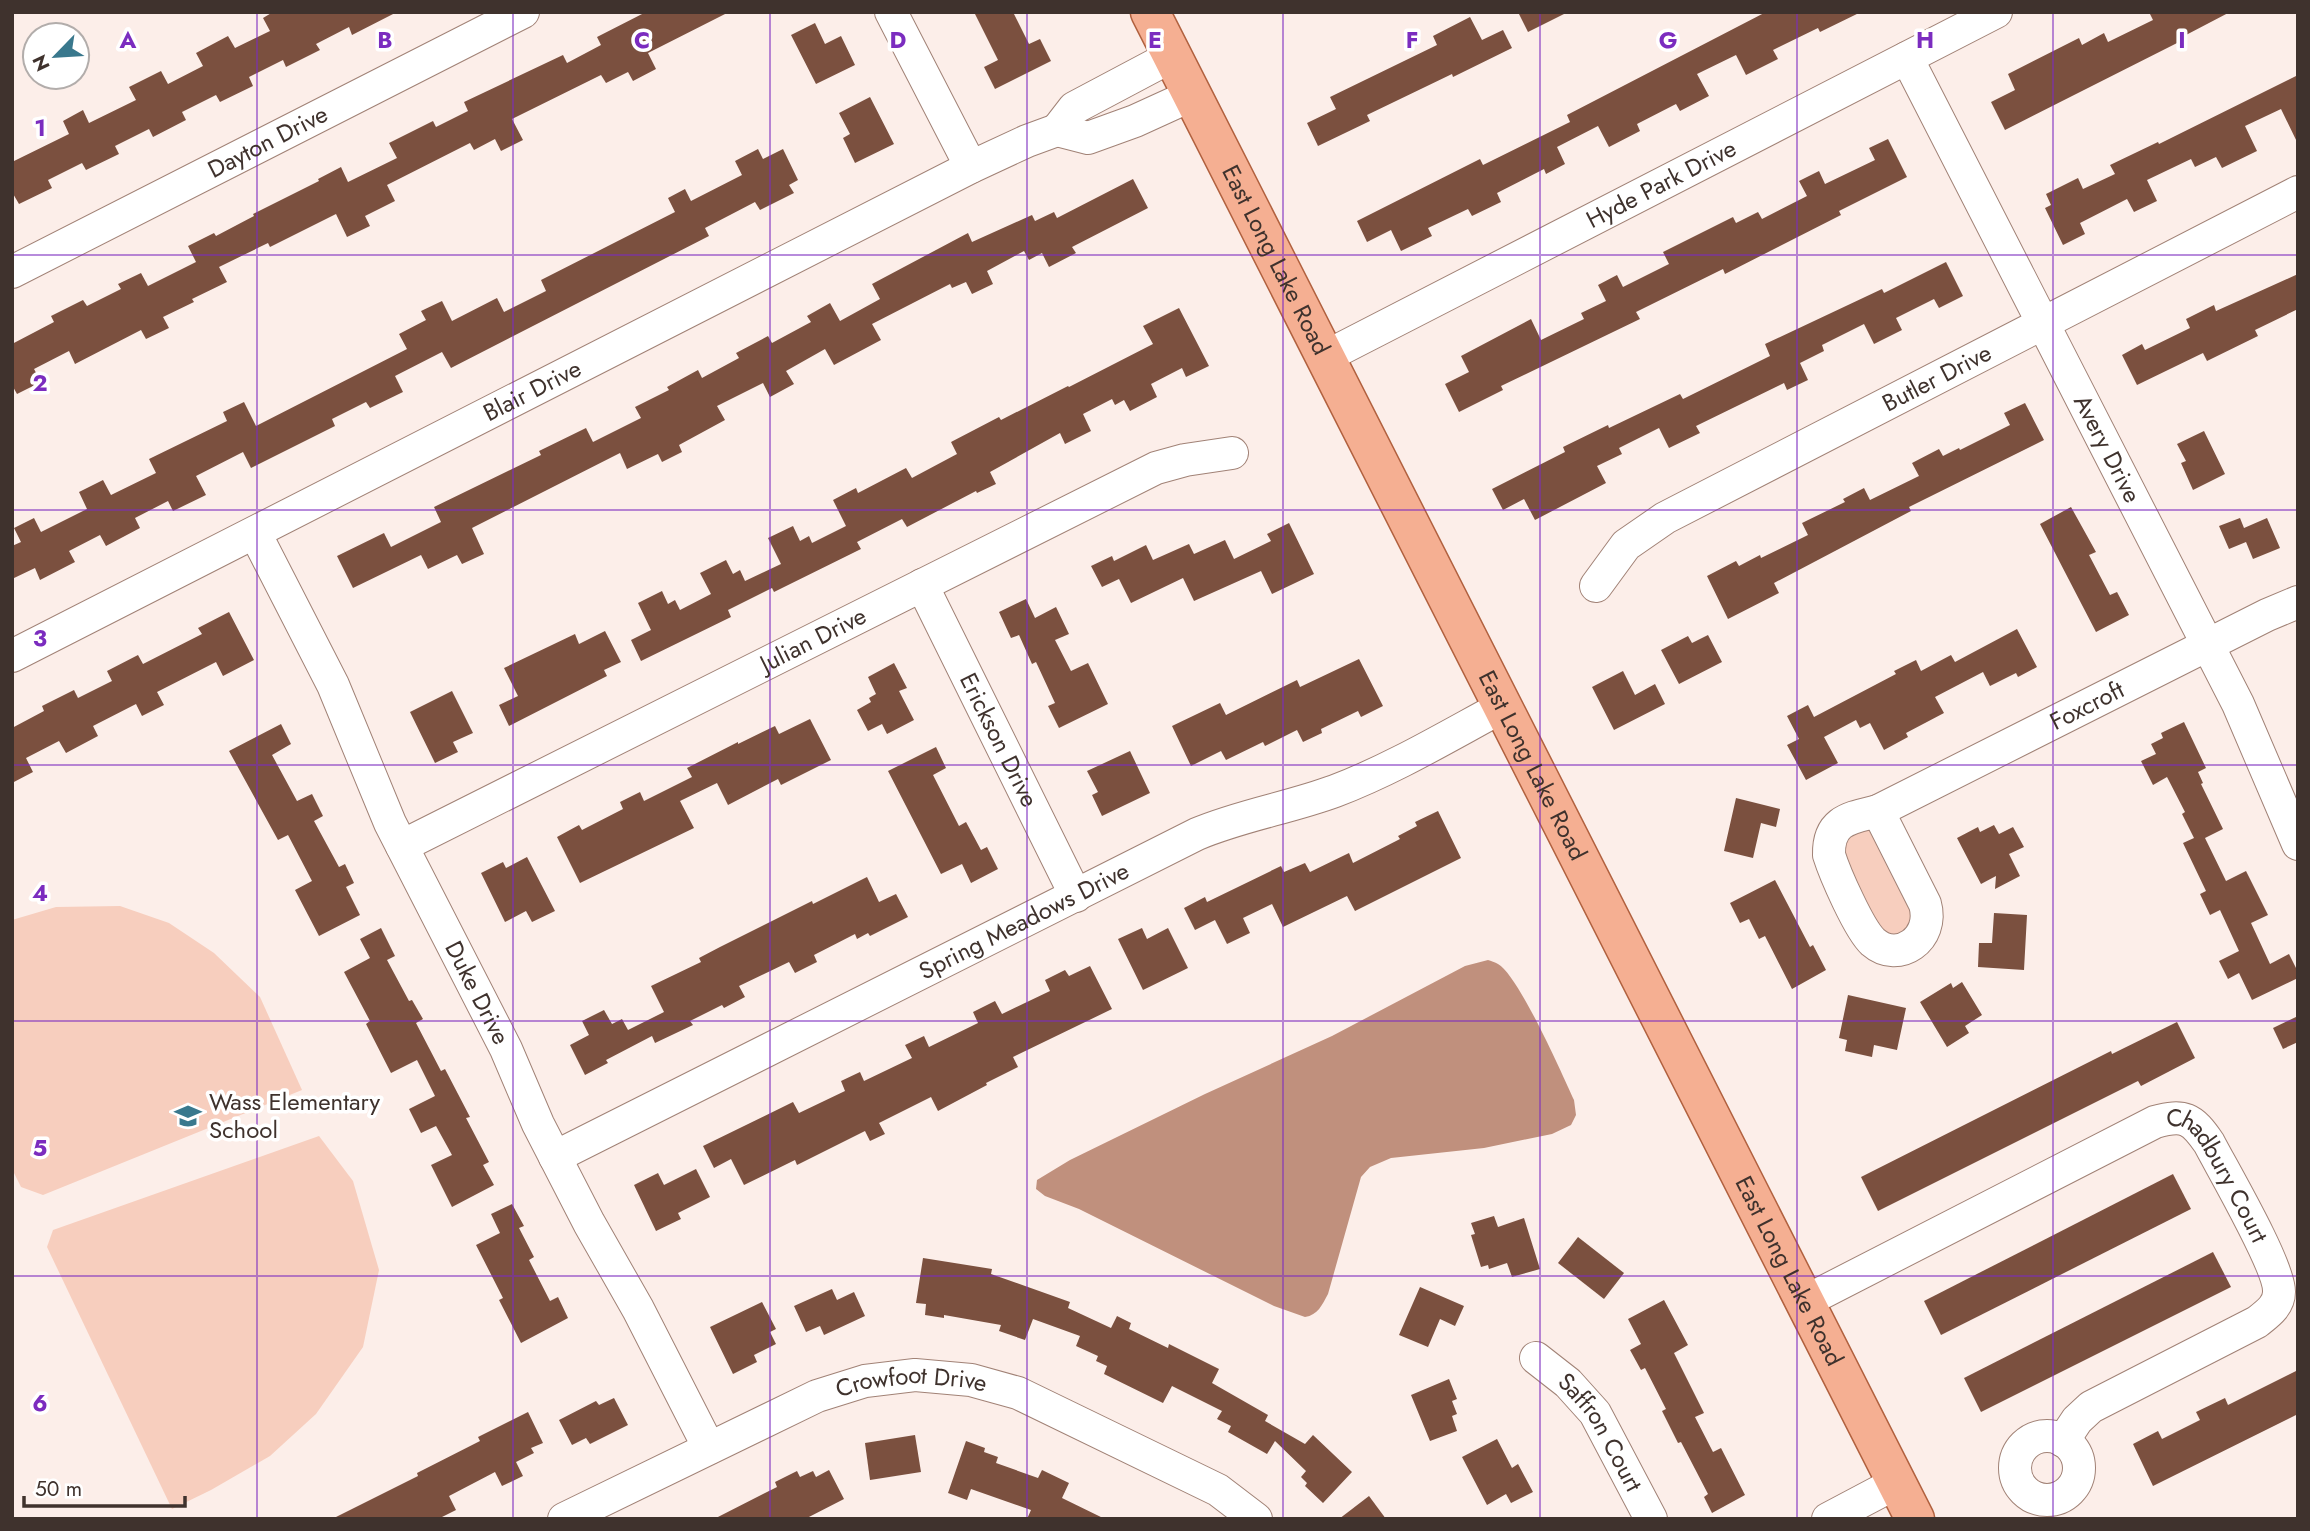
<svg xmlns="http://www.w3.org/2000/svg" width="2310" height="1531" font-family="Jost,sans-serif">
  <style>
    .green { fill: #f7cebe }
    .water { fill: #c0907d }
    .building { fill: #7b503f }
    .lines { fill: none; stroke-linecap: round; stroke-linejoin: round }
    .minor-casing { stroke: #a18276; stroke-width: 34 }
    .major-casing { stroke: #b1613f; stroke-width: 41 }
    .minor { stroke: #fff; stroke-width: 32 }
    .major { stroke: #f5af92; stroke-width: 38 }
    .grid { fill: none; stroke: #7b2cbf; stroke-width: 2; stroke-opacity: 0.55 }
    .labels { text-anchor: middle; stroke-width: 7; stroke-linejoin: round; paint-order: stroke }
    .street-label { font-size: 24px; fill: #3f322d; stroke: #fff }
    .poi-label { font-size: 24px; fill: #3f322d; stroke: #fff; text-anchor: start }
    .grid-label { font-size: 23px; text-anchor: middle; font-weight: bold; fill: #7b2cbf; stroke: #fff; stroke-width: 7; stroke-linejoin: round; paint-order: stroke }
  </style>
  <rect width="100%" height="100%" fill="#fceee9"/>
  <!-- green -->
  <g class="green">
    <path d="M1871,829l46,83 -11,24 -29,-2 -38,-93 8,-11z"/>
    <path d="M120,906l49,17 45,30 46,44 42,93 -259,105 -22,-8 -9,-18v-249l44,-13z"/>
    <path d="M319,1136l34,45 26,89 -16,77 -47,67 -46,42 -59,34 -39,19 -125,-262 6,-17z"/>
  </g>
  <!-- water -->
  <path class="water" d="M1488,960c3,1 7,2 10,4 21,12 64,110 76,136l2,15 -5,10 -19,9 -68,14 -93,10 -21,9 -9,10 -33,117c-6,11 -10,21 -23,23l-31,-11 -195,-97 -34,-13 -9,-7 1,-9 33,-20 135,-66 127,-58 133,-70z"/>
  <!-- building -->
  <g class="building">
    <path d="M273,12h124l-45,23 -3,-8 -33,17 4,6 -34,17 -3,-7 -34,17 4,9 -33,16 -4,-7 -34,17 4,8 -33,17 -4,-8 -34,17 4,8 -33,16 -4,-7 -34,17 4,8 -33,16 -7,-12v-30l57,-28 -6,-13 20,-11 6,13 47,-23 -7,-13 32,-16 7,13 35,-18 -7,-13 32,-17 7,12 35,-17 -7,-13z"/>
    <path d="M646,12h83l-81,41 8,16 -23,12 -5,-9 -22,11 -5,-8 -89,44 11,21 -22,11 -6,-12 -21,11 -4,-7 -83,42 8,16 -30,15 5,10 -23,11 -11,-23 -66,33 -2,-4 -49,24 8,15 -35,17 2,3 -31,15 6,11 -23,11 -5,-9 -66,34 -6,-13 -35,18 7,13 -24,12 -5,-9v-41l42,-22 -3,-6 32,-16 4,6 34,-17 -3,-5 23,-11 7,13 48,-24 -8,-16 26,-13 2,3 38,-20 -1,-2 66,-33 -1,-2 23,-12 7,15 49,-24 -8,-15 44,-22 3,6 32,-16 -4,-9 99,-47 4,8 34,-18 -4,-8z"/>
    <path d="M974,12h39l16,32 11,-5 11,22 -56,28 -11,-22 14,-7z"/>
    <path d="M1518,12h50l-40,20z"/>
    <path d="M1766,12h95l-41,20 -2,-4 -45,22 5,9 -32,16 -10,-20 -39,19 12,22 -29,15 -4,-7 -39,20 3,7 -31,16 -11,-21 -41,21 8,17 -19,10 -2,-5 -47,24 4,9 -29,14 -4,-7 -40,19 4,8 -31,15 -10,-21 -24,12 -10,-21 123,-62 3,6 87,-43 -3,-7z"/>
    <path d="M2149,12h81l-44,23 1,3 -182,92 -14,-28 24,-12 -7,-16 71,-36 3,7 22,-12 4,9 45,-22z"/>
    <path d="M1470,17l12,23 21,-10 9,18 -59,29 -1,-3 -85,41 3,6 -52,25 -11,-23 29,-14 -6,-12 107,-52 -4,-9z"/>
    <path d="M815,23l10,21 16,-8 14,29 -39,19 -25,-49z"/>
    <path d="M2298,75v69l-17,-35 -36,17 12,25 -35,17 -6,-11 -21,10 -4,-8 -44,21 10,21 -23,11 -7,-13 -47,24 5,11 -22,11 -18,-37 6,-3 -5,-11 32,-16 5,11 32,-15 -5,-9 48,-23 1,2z"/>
    <path d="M870,97l24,47 -39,19 -12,-25 7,-4 -11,-21z"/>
    <path d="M1888,139l19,38 -68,34 2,4 -116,59 -2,-5 -87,43 4,7 -139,67 2,4 -44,22 -14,-28 24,-12 -8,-16 70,-37 10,21 43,-21 -3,-6 25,-12 -8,-16 19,-10 6,12 46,-23 -6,-12 70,-35 3,6 22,-11 4,7 45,-23 -8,-15 20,-10 6,13 50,-24 -6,-12z"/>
    <path d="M758,149l5,10 20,-10 15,31 -9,5 5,8 -34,17 -5,-8 -50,26 4,8 -258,132 -9,-16 -47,24 8,16 -33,16 -4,-6 -34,17 3,7 -84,42 -8,-16 -47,24 10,19 -33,16 -5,-10 -33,17 5,10 -34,18 -6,-11 -31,16 6,11 -35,18 -5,-12 -23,11v-33l9,-4 -7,-14 20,-10 7,14 46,-23 -8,-17 24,-12 8,15 45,-22 -7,-14 78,-38 -4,-9 21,-10 12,24 151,-77 -8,-15 27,-14 -5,-9 21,-10 10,20 45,-23 7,14 42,-21 -5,-11 134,-68 -7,-14 17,-9 6,12 51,-26 -7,-14z"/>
    <path d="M1133,179l15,29 -76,39 4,6 -27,14 -7,-14 -13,7 -5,-9 -37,20 6,13 -21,10 -6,-12 -14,6 -2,-4 -78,40 9,16 -47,25 -9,-16 -39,22 8,13 -24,13 -7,-14 -46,23 8,14 -46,25 3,7 -20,10 -4,-8 -31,15 -7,-16 -148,75 12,26 -22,10 -5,-9 -29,14 -7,-14 -68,33 -16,-32 47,-23 7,14 50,-25 -7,-15 107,-52 -2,-4 47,-23 7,14 48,-24 -6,-11 34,-17 -2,-3 31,-17 4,8 37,-20 -3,-5 32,-17 4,7 39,-21 -4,-6 23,-13 10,18 40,-22 -8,-15 96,-51 4,9 60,-27 3,6 19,-9 3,6z"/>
    <path d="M1946,262l17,34 -24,12 -5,-9 -38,19 6,12 -28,14 -10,-20 -42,21 2,6 -24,12 8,17 -21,10 -3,-7 -88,43 4,7 -31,15 -10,-20 -40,20 3,6 -25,12 9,17 -71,37 -11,-21 -21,11 -11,-21 73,-37 -2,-5 45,-22 1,3 71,-34 3,5 87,-43 -5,-12 117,-55 2,4z"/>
    <path d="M2298,274v35l-43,21 3,6 -51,25 -4,-8 -66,32 -15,-30 20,-11 3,6 45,-22 -4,-9 28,-14 2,6z"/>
    <path d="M1179,308l30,58 -23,11 -4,-9 -31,16 6,13 -27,14 -6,-11 -9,5 -3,-6 -29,15 8,17 -26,13 -5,-11 -70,39 6,12 -19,9 -1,-2 -69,36 -5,-8 -45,23 4,7 -87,43 -2,-4 -44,22 3,7 -90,44 -10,-21 20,-10 -13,-27 24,-12 6,13 7,-4 5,10 31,-16 -11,-21 26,-13 7,14 7,-4 5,11 36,-17 -13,-26 25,-12 7,15 9,-5 3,7 34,-17 -13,-26 23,-12 2,5 48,-25 6,10 45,-24 -6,-12 48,-25 2,3 67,-34 1,1 84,-43 -10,-18z"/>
    <path d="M2025,403l19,37 -135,67 2,4 -137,72 5,10 -51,26 -21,-43 29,-15 3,5 21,-11 1,3 47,-23 -6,-12 43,-21 -2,-3 21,-11 6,12 49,-24 -7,-13 27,-14 4,7 16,-8 1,2 50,-25 -6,-12z"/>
    <path d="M2204,431l21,43 -32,16 -12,-27 5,-2 -9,-17z"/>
    <path d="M2071,507l25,45 -7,3 21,40 7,-3 12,23 -33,17 -56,-108z"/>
    <path d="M2240,518l4,10 23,-10 13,30 -27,11 -7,-17 -17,7 -10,-23z"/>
    <path d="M1289,523l25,51 -42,20 -11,-23 -67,30 -11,-23 -52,25 -12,-24 -17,8 -11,-21 21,-10 2,5 32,-16 7,15 36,-16 5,10 31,-14 9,19 37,-18 -4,-7z"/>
    <path d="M1026,599l9,19 21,-11 13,27 -14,6 16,31 17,-8 20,41 -49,24 -11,-22 7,-3 -19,-41 -4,2 -13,-29 -8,3 -12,-26z"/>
    <path d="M229,612l25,48 -31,16 -7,-14 -59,30 7,13 -22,11 -6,-12 -43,22 5,10 -32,17 -7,-12 -33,17 7,14 -21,11v-55l32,-17 -2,-5 32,-16 4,8 34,-17 -5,-10 31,-16 5,9 59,-30 -4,-6z"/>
    <path d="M2017,629l20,38 -19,10 -2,-4 -26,13 -7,-14 -48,25 9,16 -38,20 2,4 -24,13 -14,-27 -10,5 -4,-8 -32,17 14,26 -32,17 -19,-35 12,-6 -12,-23 21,-11 6,12 82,-43 -2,-3 22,-11 5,11 30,-16 4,7z"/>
    <path d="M605,631l16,31 -17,8 3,6 -98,50 -10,-21 19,-9 -14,-28 71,-34 4,10z"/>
    <path d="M1708,635l14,27 -43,22 -18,-34 27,-14 4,7z"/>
    <path d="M1359,659l24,47 -22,11 -3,-6 -37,18 1,4 -19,9 -6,-12 -32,16 -2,-4 -37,18 -5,-9 -30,15 -19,-40 48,-23 6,12 71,-35 3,7z"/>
    <path d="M894,663l13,25 -8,3 15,29 -27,14 -5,-10 -14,7 -11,-21 14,-8 -2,-4 7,-4 -8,-17z"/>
    <path d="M1623,671l12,24 20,-11 10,20 -51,26 -22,-43z"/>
    <path d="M452,691l21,42 -20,9 5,10 -23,11 -25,-51z"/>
    <path d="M810,719l21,41 -50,25 -3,-6 -50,26 -11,-22 -37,18 14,27 -114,55 -23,-46 22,-12 3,5 41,-21 -3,-7 20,-10 4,9 48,-24 -5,-9 51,-26v2l37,-18 4,8z"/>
    <path d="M2184,722l22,46 -8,4 5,11 -2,1 22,45 -18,9 21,43 20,-10 22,44 -17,8 19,41 19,-10 9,18v6l-46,22 -13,-27 -11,6 -9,-18 20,-10 -19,-41 -10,5 -10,-21 6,-3 -23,-48 11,-5 -12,-24 3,-2 -18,-35 -14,8 -12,-24 15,-7 -5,-10 12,-6 -2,-5z"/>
    <path d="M281,724l10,20 -19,11 25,46 15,-7 11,22 -9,5 25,46 6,-3 9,19 -8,4 14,28 -41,21 -24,-46 17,-9 -24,-46 -10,5 -49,-89z"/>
    <path d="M936,747l10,21 -13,7 26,51 7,-4 15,28 6,-3 11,22 -27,14 -9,-19 -21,10 -53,-103z"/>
    <path d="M1130,751l20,42 -48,23 -10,-21 6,-3 -11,-21z"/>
    <path d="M1736,798l44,11 -4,18 -15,-4 -8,35 -29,-7z"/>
    <path d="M1438,811l23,47 -106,53 -8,-15 -64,31 -11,-23 -29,14 7,15 -23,11 -12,-24 -20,10 -11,-22 21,-11 2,5 74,-36 3,6 21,-9 5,9 39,-19 4,10 47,-24 -2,-3 19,-10 -2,-4z"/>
    <path d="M1994,825l5,9 14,-7 11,20 -15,7 11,22 -25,13 1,-13 -15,8 -24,-46 21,-11 2,5z"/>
    <path d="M527,857l28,54 -23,11 -6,-11 -21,11 -24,-49 22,-11 3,6z"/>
    <path d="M867,877l12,25 17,-8 12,23 -38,19 -2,-3 -11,6 -2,-5 -41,21 3,7 -22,11 -6,-11 -50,24 6,11 -21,11 -2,-3 -32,16 3,4 -38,18 -3,-7 -46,24 2,3 -23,12 -15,-30 19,-10 -7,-14 22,-11 8,14 10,-5 6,11 36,-18 -13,-26 50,-24 -2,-4 21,-11 92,-46 1,3z"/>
    <path d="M1775,880l35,67 3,-2 13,25 -34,19 -27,-53 -6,3 -10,-20 -9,4 -10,-20z"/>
    <path d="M1994,913l33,2 -3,55 -46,-3 1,-24h13z"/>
    <path d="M381,928l14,28 -8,4 22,41 3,-1 11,19 -7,4 25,48 4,-2 25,48 -4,1 23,44 -6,3 11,20 -42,22 -21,-42 21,-10 -16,-29 -15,7 -12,-24 26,-13 -18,-36 -26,13 -25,-49 4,-3 -26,-49 26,-14 -10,-19z"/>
    <path d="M1142,928l5,11 21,-11 20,40 -45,22 -25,-51z"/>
    <path d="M1090,966l22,43 -99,48 5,10 -32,16 1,2 -49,26 -7,-14 -52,26 6,11 -15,7 -5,-10 -68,34 -2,-5 -51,25 -13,-26 -17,9 -11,-22 90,-44 6,11 46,-22 -4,-10 19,-9 4,9 48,-23 -7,-13 19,-9 5,11 49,-24 -5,-11 22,-11 7,13 48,-23 -5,-11 20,-10 4,6z"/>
    <path d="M1962,982l20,33 -17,11 4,7 -22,14 -27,-45 31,-19 2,5z"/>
    <path d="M1848,995l58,13 -9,42 -23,-5 -2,12 -27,-6 2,-11 -8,-2z"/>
    <path d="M2298,1016v26l-15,7 -10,-21z"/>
    <path d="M2177,1022l18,36 -54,28 -3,-5 -260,130 -17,-34 250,-126 1,3z"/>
    <path d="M696,1169l14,28 -32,16 3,6 -25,12 -22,-46 24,-12 6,12z"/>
    <path d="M2173,1174l18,35 -250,126 -17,-34z"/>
    <path d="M512,1204l12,22 -5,2 15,29 -5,3 21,41 8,-4 10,21 -47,25 -22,-43 4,-2 -27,-53 24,-12 -9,-19z"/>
    <path d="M1494,1216l4,11 26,-9 16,51 -28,8 -5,-14 -18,6 -1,-4 -7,2 -10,-32 4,-1 -4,-11z"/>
    <path d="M1578,1237l46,36 -20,26 -46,-36z"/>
    <path d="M2213,1252l18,35 -250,125 -17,-34z"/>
    <path d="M923,1258l69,11 -1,5 79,28 -2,6 43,20 6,-12 14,7 -2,6 39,19 1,-4 50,25 -7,14 56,32 -3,6 40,23 8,-9 39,37 -29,31 -18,-17 2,-3 -6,-6 5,-6 -31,-30 -8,13 -39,-22 3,-6 -14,-7 5,-8 -50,-25 -9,17 -59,-29 3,-8 -11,-5 2,-5 -22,-10 4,-10 -47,-17 -8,21 -26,-9 2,-6 -57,-10v3l-19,-3 1,-11 -10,-1z"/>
    <path d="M1420,1287l44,19 -9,20 -15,-7 -12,28 -29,-12z"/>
    <path d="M832,1289l5,11 17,-8 11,24 -41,19 -4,-9 -14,6 -12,-26z"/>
    <path d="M1664,1300l24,45 -14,8 30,60 -9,4 18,35 8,-4 24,47 -33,18 -8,-16 4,-3 -27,-52 -3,1 -16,-32 4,-2 -21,-41 -4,2 -11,-20 11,-6 -13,-25z"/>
    <path d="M762,1302l14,27 -6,3 6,12 -22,11 3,7 -24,12 -23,-47z"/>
    <path d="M2298,1370v44l-145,72 -20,-42 25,-13 4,8 38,-19 -4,-8 29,-14 3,7z"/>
    <path d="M1449,1379l8,20 -5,2 5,13 -5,2 5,15 -27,10 -19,-46z"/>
    <path d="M614,1398l14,27 -38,19 -4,-6 -14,7 -13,-25 37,-19 3,4z"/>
    <path d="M528,1412l15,31 -12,5 3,5 -18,9 7,14 -21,10 -7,-14 -46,24 7,14 -18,9h-106l86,-43 -1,-3 63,-32 -2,-4z"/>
    <path d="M915,1435l6,37 -51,8 -5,-37z"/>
    <path d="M1497,1439l15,29 6,-4 15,28 -22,11 -5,-9 -19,11 -25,-48z"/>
    <path d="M966,1441l19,7 -1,4 14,5 -2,6 42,15 4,-8 27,13 -7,15 43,21h-78l4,-9 -60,-21 -4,11 -19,-7z"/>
    <path d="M829,1470l15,29 -39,20h-91l63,-32 -2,-5 22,-11 3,6 13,-6 3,6z"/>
    <path d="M1369,1496l17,23h-47z"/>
  </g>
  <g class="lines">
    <defs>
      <g id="minor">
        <path d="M891,12l80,155"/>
        <path d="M1172,56l-98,52 -17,22 31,8 47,-17 57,-26"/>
        <path id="s1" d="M1907,58l331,646 60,140"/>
        <path id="s2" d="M12,272l511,-260"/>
        <path id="s3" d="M1325,357l671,-345"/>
        <path id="s4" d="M255,533l78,152 57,138 116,226 32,75 51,99 49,86 71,139"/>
        <path id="s5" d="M922,585l154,311"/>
        <path id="s6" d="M1596,586l30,-41 39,-27 633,-326"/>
        <path id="s7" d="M12,656l959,-489 56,-26 30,-11"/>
        <path id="s8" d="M1878,811l389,-196 31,-13"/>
        <path d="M1878,811l47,93c10,35 -27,60 -52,38 -14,-13 -38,-68 -44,-87 -1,-35 21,-37 49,-44z"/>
        <path id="s9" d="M402,846l754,-378 29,-8 47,-7"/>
        <path id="s10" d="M555,1157l642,-323c45,-19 92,-26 138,-43 58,-22 113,-55 167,-84"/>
        <path id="s11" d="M1804,1302l351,-180c29,-8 37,-4 54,21 14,27 71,124 70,149 0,14 -12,22 -22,30l-166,85 -14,13 -14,21"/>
        <path id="s12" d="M1536,1358l32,25 27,30 56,106"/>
        <circle cx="2047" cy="1468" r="32"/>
        <path id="s13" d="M564,1519l253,-123 48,-15 50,-6 56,5 47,13 200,97 38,29"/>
        <path d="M1828,1519l68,-36"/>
      </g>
      <g id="major">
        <path id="s14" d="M1150,12l765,1507"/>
      </g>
    </defs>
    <!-- minor casing -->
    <use href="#minor" class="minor-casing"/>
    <!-- major casing -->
    <use href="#major" class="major-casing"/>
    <!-- minor -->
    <use href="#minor" class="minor"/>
    <!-- major -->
    <use href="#major" class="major"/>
  </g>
  <!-- grid -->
  <path class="grid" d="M257,12v1507M513,12v1507M770,12v1507M1027,12v1507M1283,12v1507M1540,12v1507M1797,12v1507M2053,12v1507M12,255h2286M12,510h2286M12,765h2286M12,1021h2286M12,1276h2286"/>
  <!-- icons -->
  <defs>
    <symbol id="school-bare" viewBox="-9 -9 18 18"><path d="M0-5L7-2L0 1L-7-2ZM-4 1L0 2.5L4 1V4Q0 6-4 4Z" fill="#39788d" stroke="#fff" stroke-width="2.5" paint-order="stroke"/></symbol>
  </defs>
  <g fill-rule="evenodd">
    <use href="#school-bare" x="169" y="1097" width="38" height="38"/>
  </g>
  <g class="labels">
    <!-- street labels -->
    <g class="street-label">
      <text dy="8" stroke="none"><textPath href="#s2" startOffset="287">Dayton Drive</textPath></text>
      <text dy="8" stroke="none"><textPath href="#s3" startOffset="378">Hyde Park Drive</textPath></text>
      <text dy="8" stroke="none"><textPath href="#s14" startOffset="278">East Long Lake Road</textPath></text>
      <text dy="8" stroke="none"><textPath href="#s6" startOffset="404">Butler Drive</textPath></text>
      <text dy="8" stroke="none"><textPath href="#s7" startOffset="584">Blair Drive</textPath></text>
      <text dy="8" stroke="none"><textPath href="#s1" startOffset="439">Avery Drive</textPath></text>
      <text dy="8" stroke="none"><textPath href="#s9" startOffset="460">Julian Drive</textPath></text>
      <text dy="8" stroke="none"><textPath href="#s8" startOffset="234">Foxcroft</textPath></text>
      <text dy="8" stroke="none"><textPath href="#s5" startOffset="173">Erickson Drive</textPath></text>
      <text dy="8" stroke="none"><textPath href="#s14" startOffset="845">East Long Lake Road</textPath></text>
      <text dy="8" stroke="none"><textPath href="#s10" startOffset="525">Spring Meadows Drive</textPath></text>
      <text dy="8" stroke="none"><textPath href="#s4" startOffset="511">Duke Drive</textPath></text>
      <text dy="8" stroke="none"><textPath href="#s11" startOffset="488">Chadbury Court</textPath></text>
      <text dy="8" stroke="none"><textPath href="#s14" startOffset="1412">East Long Lake Road</textPath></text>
      <text dy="8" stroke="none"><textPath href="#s13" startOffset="378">Crowfoot Drive</textPath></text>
      <text dy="8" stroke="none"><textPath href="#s12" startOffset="100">Saffron Court</textPath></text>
    </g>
    <!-- poi labels -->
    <g class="poi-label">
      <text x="209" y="1110">Wass Elementary<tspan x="209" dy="28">School</tspan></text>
    </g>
  </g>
  <g class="grid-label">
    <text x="128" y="48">A</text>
    <text x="385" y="48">B</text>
    <text x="642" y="48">C</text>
    <text x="898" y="48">D</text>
    <text x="1155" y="48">E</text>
    <text x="1412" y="48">F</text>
    <text x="1668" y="48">G</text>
    <text x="1925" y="48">H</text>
    <text x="2182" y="48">I</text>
    <text x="40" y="136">1</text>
    <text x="40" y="391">2</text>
    <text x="40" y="646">3</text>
    <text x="40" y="901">4</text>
    <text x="40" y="1156">5</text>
    <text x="40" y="1411">6</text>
  </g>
  <!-- border -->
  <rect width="2310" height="1531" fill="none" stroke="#3f322d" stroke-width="28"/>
  <!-- north arrow -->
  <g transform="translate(56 56) rotate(245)"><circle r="33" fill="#ffffff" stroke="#b2adab" stroke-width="2"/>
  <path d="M0-5L12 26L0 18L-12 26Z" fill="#39788d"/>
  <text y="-10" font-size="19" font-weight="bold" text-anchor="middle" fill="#3f322d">N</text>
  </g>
  <!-- scale -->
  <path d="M24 1496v10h161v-10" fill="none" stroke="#3f322d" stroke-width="3.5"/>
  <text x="35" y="1496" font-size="21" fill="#3f322d" stroke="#ffffff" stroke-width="5" paint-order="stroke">50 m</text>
</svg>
